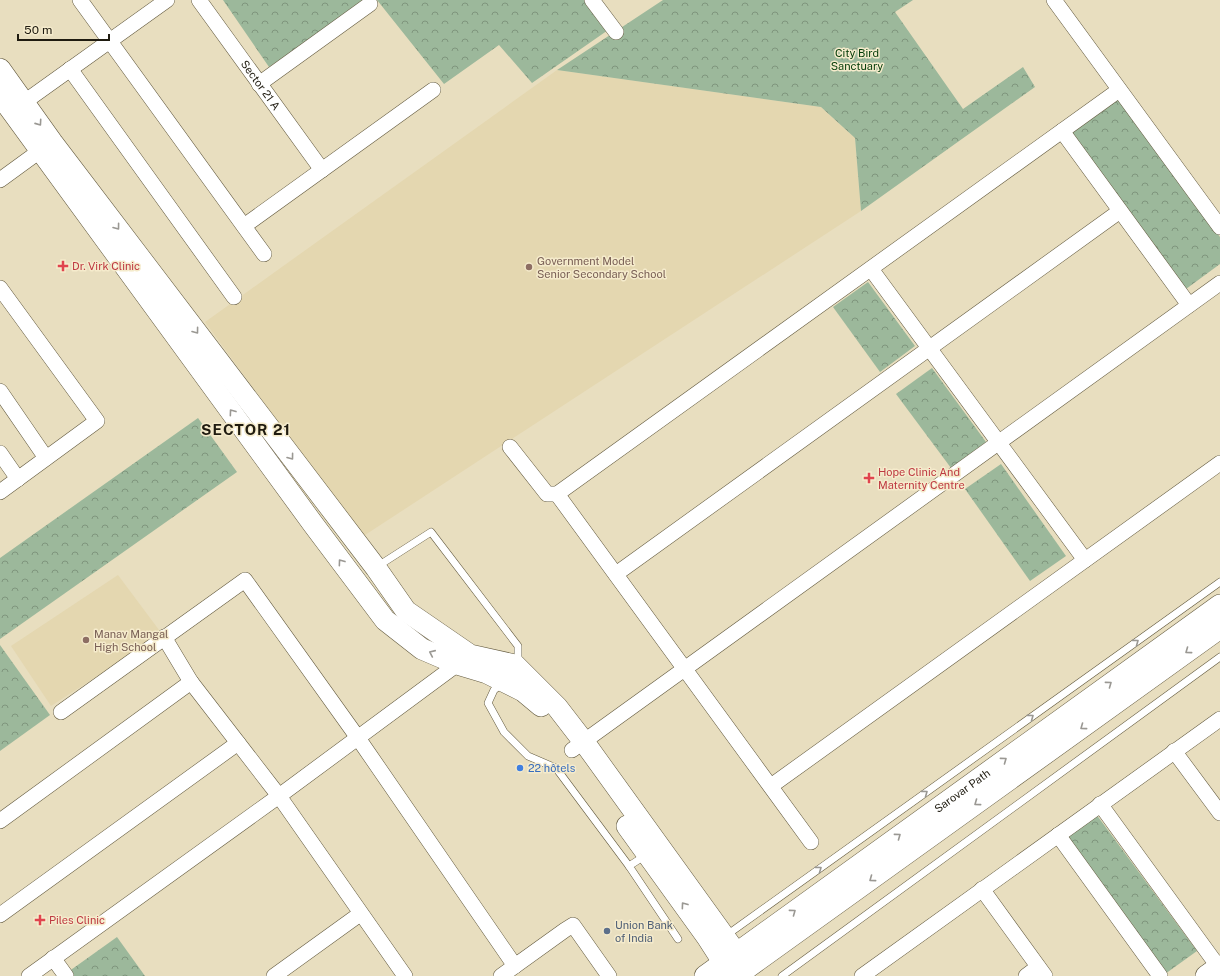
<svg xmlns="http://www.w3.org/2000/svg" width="1220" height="976" font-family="'Public Sans',sans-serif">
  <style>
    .built { fill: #e4d7b0 }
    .park { fill: url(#park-crowns) }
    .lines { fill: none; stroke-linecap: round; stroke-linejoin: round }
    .lane-casing { stroke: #635a3f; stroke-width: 8 }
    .street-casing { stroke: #635a3f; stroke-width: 16 }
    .secondary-casing { stroke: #635a3f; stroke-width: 22 }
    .lane { stroke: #fff; stroke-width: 7 }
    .street { stroke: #fff; stroke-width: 15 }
    .secondary { stroke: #fff; stroke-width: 21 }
    .oneway { stroke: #9a9893 }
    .health-dot { fill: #e0444e; stroke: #f5ebcc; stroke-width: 1.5 }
    .education-dot { fill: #8d6e63; stroke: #f5ebcc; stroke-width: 1.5 }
    .shop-dot { fill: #3f7fe0; stroke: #f5ebcc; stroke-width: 1.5 }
    .service-dot { fill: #5c6f8a; stroke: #f5ebcc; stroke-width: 1.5 }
    .labels { text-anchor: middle; stroke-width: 3; stroke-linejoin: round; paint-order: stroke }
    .park-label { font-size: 11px; fill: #003a05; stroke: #f5ebcc }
    .street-label { font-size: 11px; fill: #1f1b10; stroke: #f5ebcc }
    .education-label { font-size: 11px; fill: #785e54; stroke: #f5ebcc; text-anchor: start }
    .health-label { font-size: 11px; fill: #be3a42; stroke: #f5ebcc; text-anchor: start }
    .shop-label { font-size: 11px; fill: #366cbe; stroke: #f5ebcc; text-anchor: start }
    .service-label { font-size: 11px; fill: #4e5e75; stroke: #f5ebcc; text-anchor: start }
    .district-label { font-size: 15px; font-weight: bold; letter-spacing: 1px; fill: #1f1b10; stroke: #f5ebcc }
  </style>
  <defs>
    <pattern id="park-crowns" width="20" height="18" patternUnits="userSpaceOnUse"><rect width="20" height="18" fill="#9cb89b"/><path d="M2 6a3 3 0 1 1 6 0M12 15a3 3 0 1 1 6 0" fill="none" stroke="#7f957d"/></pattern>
  </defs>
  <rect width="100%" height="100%" fill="#e8debf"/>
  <!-- built -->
  <g class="built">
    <path d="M557,70l264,37 34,31 6,73 -499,326 -157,-215z"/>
    <path d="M118,575l44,59 -111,72 -40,-60z"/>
  </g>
  <!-- park -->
  <g class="park">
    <path d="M223,0h144l-98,67z"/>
    <path d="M377,0h213l21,28 -79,55 -33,-38 -55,39z"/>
    <path d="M663,0h250l-18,12 68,97 60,-42 12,20 -174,124 -6,-73 -34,-31 -264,-37z"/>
    <path d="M1111,88l109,149v27l-34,25 -122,-167z"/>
    <path d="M868,282l47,64 -35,26 -47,-65z"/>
    <path d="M932,368l54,74 -35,26 -55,-74z"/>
    <path d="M198,418l39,54 -237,167v-81z"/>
    <path d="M1001,464l65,92 -36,25 -65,-92z"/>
    <path d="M0,645l50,70 -50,36z"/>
    <path d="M1096,814l101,137 -32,23 -101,-137z"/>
    <path d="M117,937l28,39h-74l-3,-4z"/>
  </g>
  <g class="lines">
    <defs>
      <g id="lane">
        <path d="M378,566l53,-34 87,114v14l-2,4"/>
        <path d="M502,684l-8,6 -6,13 16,29 24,24 28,12 73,98"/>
        <path d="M646,855l-17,11 49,73"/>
        <path d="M731,932l489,-350"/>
        <path d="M782,976l438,-319"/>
      </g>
      <g id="street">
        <path d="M80,0l184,254"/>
        <path id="s1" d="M199,0l123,170"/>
        <path d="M592,0l24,32"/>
        <path d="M1054,0l166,227"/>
        <path d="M70,69l164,228"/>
        <path d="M259,84l111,-80"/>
        <path d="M16,108l151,-108"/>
        <path d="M1062,131l127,174"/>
        <path d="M0,180l48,-35"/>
        <path d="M244,226l189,-136"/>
        <path d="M871,269l214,291"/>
        <path d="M0,288l97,133 -97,71"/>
        <path d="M0,391l46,67"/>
        <path d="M510,447l37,47h10l562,-404"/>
        <path d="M0,453l18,26"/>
        <path d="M557,494l254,348"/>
        <path d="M616,574l504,-363"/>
        <path d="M164,637l27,45 88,114 126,180"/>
        <path d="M61,712l184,-132 113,158 157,228"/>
        <path d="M572,750l648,-467"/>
        <path d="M1174,751l46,62"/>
        <path d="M771,786l449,-323"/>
        <path d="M1100,804l120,165"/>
        <path d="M0,821l191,-139"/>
        <path d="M1058,835l102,141"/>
        <path d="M982,889l63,87"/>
        <path d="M0,915l238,-172"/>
        <path d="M53,958l13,18"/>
        <path d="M29,976l250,-180 184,-136"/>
        <path d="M274,976l86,-62"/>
        <path d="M501,976l64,-46 8,-5 36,51"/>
        <path d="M862,976l358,-257"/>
        <path d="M1026,976l12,-9"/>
      </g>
      <g id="secondary">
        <path d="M0,69l52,73 324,426 30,43 64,44 45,10 42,42 27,35 163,226"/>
        <path d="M0,95l313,429 72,96 37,29 35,15 30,9 36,18 18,15"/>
        <path d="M627,826l80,111 25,39"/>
        <path id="s2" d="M705,976l515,-371"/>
        <path d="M736,976l484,-348"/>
        <path d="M1206,976l14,-10"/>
      </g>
    </defs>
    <!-- lane casing -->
    <use href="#lane" class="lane-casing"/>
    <!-- street casing -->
    <use href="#street" class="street-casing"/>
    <!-- secondary casing -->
    <use href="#secondary" class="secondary-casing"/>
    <!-- lane -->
    <use href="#lane" class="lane"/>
    <!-- street -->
    <use href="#street" class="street"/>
    <!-- secondary -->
    <use href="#secondary" class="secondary"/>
  </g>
  <!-- one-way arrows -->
  <defs><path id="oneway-chevron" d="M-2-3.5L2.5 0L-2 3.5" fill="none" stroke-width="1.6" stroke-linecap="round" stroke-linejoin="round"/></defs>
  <g class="oneway">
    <use href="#oneway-chevron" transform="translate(39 123) rotate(55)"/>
    <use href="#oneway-chevron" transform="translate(117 227) rotate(53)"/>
    <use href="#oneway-chevron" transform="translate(196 331) rotate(53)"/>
    <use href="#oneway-chevron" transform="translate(232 412) rotate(-126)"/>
    <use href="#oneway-chevron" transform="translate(291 457) rotate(53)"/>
    <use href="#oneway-chevron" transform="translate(341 562) rotate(-126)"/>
    <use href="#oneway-chevron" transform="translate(1136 642) rotate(-36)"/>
    <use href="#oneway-chevron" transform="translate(1188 651) rotate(144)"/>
    <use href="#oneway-chevron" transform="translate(432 653) rotate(-156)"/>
    <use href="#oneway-chevron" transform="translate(1109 684) rotate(-36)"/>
    <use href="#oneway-chevron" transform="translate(1031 717) rotate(-36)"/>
    <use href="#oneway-chevron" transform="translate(1083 727) rotate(144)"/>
    <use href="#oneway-chevron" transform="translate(1004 760) rotate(-36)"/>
    <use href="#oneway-chevron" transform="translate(925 793) rotate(-36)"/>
    <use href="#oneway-chevron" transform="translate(977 803) rotate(144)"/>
    <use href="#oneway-chevron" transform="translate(898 836) rotate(-36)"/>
    <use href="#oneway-chevron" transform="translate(819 869) rotate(-36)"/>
    <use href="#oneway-chevron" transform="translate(872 879) rotate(144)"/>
    <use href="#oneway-chevron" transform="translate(684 905) rotate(-126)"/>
    <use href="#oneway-chevron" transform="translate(793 912) rotate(-36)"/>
  </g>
  <!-- markers -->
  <g class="health-dot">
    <path d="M61 260h4v4h4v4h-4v4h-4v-4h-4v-4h4z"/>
    <path d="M867 472h4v4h4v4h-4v4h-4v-4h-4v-4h4z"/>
    <path d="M38 914h4v4h4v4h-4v4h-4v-4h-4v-4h4z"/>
  </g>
  <g class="education-dot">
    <circle cx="529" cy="267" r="4"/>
    <circle cx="86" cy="640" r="4"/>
  </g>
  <circle class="shop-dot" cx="520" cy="768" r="4"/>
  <circle class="service-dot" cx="607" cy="931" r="4"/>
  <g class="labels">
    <!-- park labels -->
    <g class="park-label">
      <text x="857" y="57">City Bird<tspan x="857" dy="13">Sanctuary</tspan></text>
    </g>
    <!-- street labels -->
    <g class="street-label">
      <text dy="4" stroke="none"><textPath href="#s1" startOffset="105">Sector 21 A</textPath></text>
      <text dy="4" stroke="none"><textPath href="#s2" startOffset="317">Sarovar Path</textPath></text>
    </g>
    <!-- education labels -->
    <g class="education-label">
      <text x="537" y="265">Government Model<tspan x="537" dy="13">Senior Secondary School</tspan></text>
      <text x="94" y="638">Manav Mangal<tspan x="94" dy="13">High School</tspan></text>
    </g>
    <!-- health labels -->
    <g class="health-label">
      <text x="72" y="270">Dr. Virk Clinic</text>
      <text x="878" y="476">Hope Clinic And<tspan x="878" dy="13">Maternity Centre</tspan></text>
      <text x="49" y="924">Piles Clinic</text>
    </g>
    <!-- shop labels -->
    <g class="shop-label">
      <text x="528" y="772">22 hôtels</text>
    </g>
    <!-- service labels -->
    <g class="service-label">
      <text x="615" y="929">Union Bank<tspan x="615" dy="13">of India</tspan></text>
    </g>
    <!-- district labels -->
    <g class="district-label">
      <text x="246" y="435">SECTOR 21</text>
    </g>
  </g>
  <!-- scale -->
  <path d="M18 34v6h91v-6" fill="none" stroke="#1f1b10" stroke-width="2"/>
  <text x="24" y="34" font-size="12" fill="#1f1b10" stroke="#f5ebcc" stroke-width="3" paint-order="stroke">50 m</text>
</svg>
